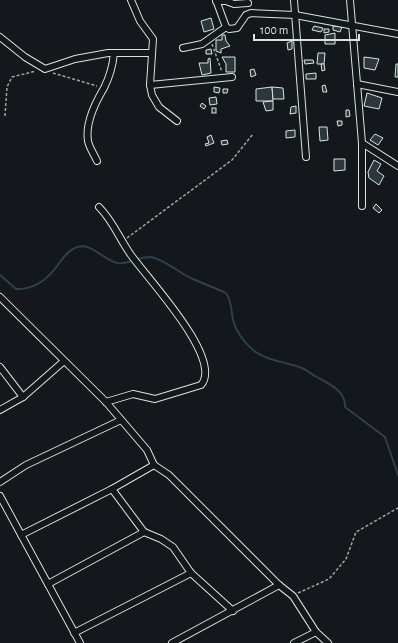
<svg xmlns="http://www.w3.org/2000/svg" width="398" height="643" font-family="'Alegreya Sans',sans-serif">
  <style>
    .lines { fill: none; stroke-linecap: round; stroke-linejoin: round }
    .stream { stroke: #2f3f4d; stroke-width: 2 }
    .building { fill: #2c363c; stroke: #d8e6dc }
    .street-casing { stroke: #d8e6dc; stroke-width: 8 }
    .path { stroke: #9da8a2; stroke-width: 1.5; stroke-dasharray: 3 2; stroke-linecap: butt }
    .street { stroke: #14181c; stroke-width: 6 }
  </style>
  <rect width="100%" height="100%" fill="#14181c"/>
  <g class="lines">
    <!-- stream -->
    <path class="stream" d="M0,275l16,14c19,1 34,-12 44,-27 4,-5 7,-10 13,-13 16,-10 30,11 44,14 11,2 21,-6 33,-6 13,1 30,17 43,22 11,5 22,9 33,14 6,8 5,18 7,27 3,12 11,22 20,30 13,11 34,12 49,18 5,2 9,6 13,8 12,7 31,14 30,31l40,30 13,38"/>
  </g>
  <!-- building -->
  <g class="building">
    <path d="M211,18l3,11 -10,3 -3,-11z"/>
    <path d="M314,26l9,2 -2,4 -9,-2z"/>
    <path d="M333,26l9,1 -2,5 -7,-2z"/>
    <path d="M324,29h5v3l-5,1z"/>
    <path d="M335,33v11h-10v-9z"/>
    <path d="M222,35h3l1,6 4,5 -9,3v4l-5,-2v-11h6z"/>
    <path d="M292,41v8l-4,1 -1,-7z"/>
    <path d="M211,49l1,5h-6v-4z"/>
    <path d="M318,53h7l-1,11h-7z"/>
    <path d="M222,57h13v15h-9v-8z"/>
    <path d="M364,57l15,2 -4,11 -11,-2z"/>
    <path d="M210,58l1,15 -9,2 -3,-12h9v-4z"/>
    <path d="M304,60h9l1,3 -9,1z"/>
    <path d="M321,64h3l1,6 -3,1z"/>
    <path d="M396,64h2v13h-3z"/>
    <path d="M254,69l2,6 -5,2 -1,-7z"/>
    <path d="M316,73v6h-10v-5z"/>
    <path d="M325,85l2,7h-4l-1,-6z"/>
    <path d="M214,87l6,1 -1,5 -5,-1z"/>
    <path d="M272,87l1,14h-17v-12z"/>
    <path d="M272,87l11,1 1,11h-11z"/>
    <path d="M223,89h5l-1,4h-4z"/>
    <path d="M367,93l15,5 -3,11 -15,-3z"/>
    <path d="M216,97l1,7 -7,1 -1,-7z"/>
    <path d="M273,101v9l-7,1 -3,-9z"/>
    <path d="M202,103l4,3 -2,3 -4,-3z"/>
    <path d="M296,106v7l-6,1 1,-7z"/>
    <rect x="212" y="108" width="4" height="5"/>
    <path d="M346,110h3l1,6 -4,1z"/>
    <path d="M337,121h5v4l-4,1z"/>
    <path d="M319,127h8l1,13 -8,1z"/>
    <path d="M295,130v7l-9,1v-7z"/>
    <path d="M375,134l8,4 -5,7 -8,-5z"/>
    <path d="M211,135l3,8 -8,3 -1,-2 4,-1 -2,-6z"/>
    <path d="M227,140l1,4 -6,1 -1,-4z"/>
    <path d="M334,159h11v11l-11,1z"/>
    <path d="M374,160l7,4 -4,7 7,5 -5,9 -10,-7 -1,-6z"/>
    <path d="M376,204l6,6 -3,3 -6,-5z"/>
  </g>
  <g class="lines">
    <defs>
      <g id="street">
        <path d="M131,0l9,21 13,18 -3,46 2,10 7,12 18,14"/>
        <path d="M216,0l10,27 3,2 8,-1 9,-13 5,-2 44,2 103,19"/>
        <path d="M294,0l12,157"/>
        <path d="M350,0l12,143v63"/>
        <path d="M216,1h10l8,3 14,-1"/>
        <path d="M0,37l25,20 20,12 30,-10 33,-6h43"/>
        <path d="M183,48l19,-4 24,-17"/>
        <path d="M357,84l41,8"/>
        <path d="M150,85l82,-8"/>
        <path d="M362,143l36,23"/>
        <path d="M97,161c-3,-7 -8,-14 -9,-20 -3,-18 7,-38 16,-53 5,-10 9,-24 10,-35"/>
        <path d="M99,207c14,14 20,31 32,48 16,23 93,104 70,130l-46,14 -22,-5 -27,8"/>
        <path d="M0,297l106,105 41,48 7,15 15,10 110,110 14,11 23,36 12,11"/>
        <path d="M0,367l23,30"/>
        <path d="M0,410l23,-13 41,-36"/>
        <path d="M0,482l26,-17 95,-45"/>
        <path d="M112,489l42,-24"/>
        <path d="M0,496l80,147"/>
        <path d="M21,535l91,-46 32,43 17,7 12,8 18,26 42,38"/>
        <path d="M48,584l96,-52"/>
        <path d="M74,633l117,-60"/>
        <path d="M172,643l107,-58"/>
        <path d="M294,643l22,-11"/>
      </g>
    </defs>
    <!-- street casing -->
    <use href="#street" class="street-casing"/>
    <!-- path -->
    <g class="path">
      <path d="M212,44l10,28"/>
      <path d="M53,73l44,13"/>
      <path d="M5,116l2,-29 5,-10 24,-6"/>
      <path d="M127,238l105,-78 21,-26"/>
      <path d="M298,593l31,-14 17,-20 10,-27 42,-24"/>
    </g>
    <!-- street -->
    <use href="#street" class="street"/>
  </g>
  <!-- scale -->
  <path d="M254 34v6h105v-6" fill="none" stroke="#d8e6dc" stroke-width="2"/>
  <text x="260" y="34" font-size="12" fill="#d8e6dc" stroke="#14181c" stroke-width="3" paint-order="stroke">100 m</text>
</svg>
